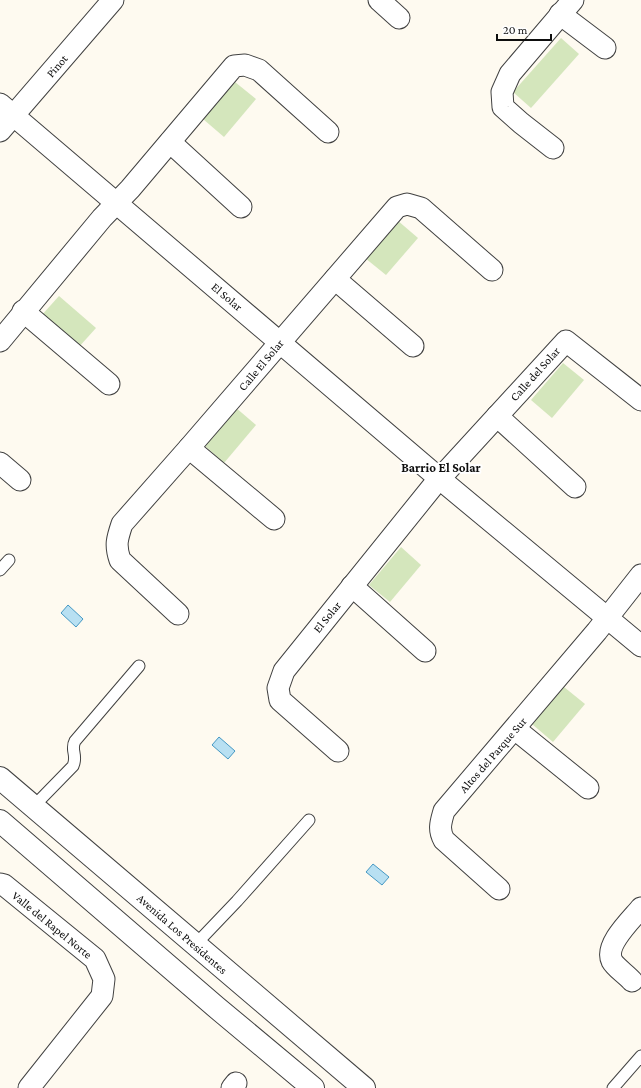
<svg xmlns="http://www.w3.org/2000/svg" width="641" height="1088" font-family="'Crimson Pro',serif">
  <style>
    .green { fill: #d4e6bc }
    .water { fill: #b8e0f2; stroke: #4598c3 }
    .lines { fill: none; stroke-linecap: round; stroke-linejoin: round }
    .service-casing { stroke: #414141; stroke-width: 13 }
    .minor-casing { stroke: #414141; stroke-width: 23 }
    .tertiary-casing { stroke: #414141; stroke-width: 24 }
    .service { stroke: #fff; stroke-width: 11 }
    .minor { stroke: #fff; stroke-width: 21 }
    .tertiary { stroke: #fff; stroke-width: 22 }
    .labels { text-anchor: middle; stroke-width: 4; stroke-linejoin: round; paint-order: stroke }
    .street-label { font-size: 12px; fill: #0e0e0e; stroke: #fff }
    .neighbourhood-label { font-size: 13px; font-weight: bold; fill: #0e0e0e; stroke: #fff }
  </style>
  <rect width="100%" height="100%" fill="#fefaf0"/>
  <!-- green -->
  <g class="green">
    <path d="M561,38l18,16 -48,54 -18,-16z"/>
    <path d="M235,82l21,17 -32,38 -21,-18z"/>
    <path d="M397,220l21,18 -32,37 -21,-17z"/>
    <path d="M59,296l37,32 -18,20 -37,-32z"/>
    <path d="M563,363l21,17 -32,38 -21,-18z"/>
    <path d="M235,407l21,18 -32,38 -20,-18z"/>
    <path d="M401,547l20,18 -31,37 -21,-17z"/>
    <path d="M564,687l21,17 -32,38 -21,-18z"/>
  </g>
  <!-- water -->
  <g class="water">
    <path d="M68,605l15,14 -7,8 -15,-14z"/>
    <path d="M219,737l16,14 -7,8 -16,-14z"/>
    <path d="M373,864l16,13 -7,8 -16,-13z"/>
  </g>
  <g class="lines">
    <defs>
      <g id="service">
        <path d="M0,570l9,-10"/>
        <path d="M33,807l40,-41c5,-11 -3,-16 2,-25l64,-75"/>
        <path d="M195,945l42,-44 72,-81"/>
        <path d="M613,1088l28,-32"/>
      </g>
      <g id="minor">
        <path d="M379,0l20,18"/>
        <path d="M560,14l45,34"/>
        <path d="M0,104l440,375 201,167"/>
        <path d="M0,131l113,-131"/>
        <path d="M170,142l71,65"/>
        <path d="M553,148l-32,-25 -18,-16 -1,-15 8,-18 63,-74"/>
        <path d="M335,279l78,67"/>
        <path d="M23,311l86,73"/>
        <path d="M0,341l102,-123 28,-29 104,-123 11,-1 14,5 69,62"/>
        <path d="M497,416l78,71"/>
        <path d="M189,448l85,71"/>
        <path d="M0,463l20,17"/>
        <path d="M352,586l73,65"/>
        <path d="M178,614l-58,-54c-5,-15 -3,-21 2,-36l67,-76 208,-241 10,-3 14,4 71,62"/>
        <path d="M515,729l73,59"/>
        <path d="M338,751l-58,-51 -2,-12 6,-17 149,-185 133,-145 75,59"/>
        <path d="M0,884l4,1 91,74 9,20 -2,17 -73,92"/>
        <path d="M499,889l-55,-49c-6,-11 -3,-18 0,-29l153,-180 44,-56"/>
        <path d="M632,981c-5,-6 -17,-14 -20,-20 -8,-16 20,-42 29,-53"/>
        <path d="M232,1088l4,-5"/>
      </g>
      <g id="tertiary">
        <path d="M0,778l364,310"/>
        <path d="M0,821l216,186 97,81"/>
      </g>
    </defs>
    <!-- service casing -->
    <use href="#service" class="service-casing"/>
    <!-- minor casing -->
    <use href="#minor" class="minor-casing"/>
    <!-- tertiary casing -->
    <use href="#tertiary" class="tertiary-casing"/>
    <!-- service -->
    <use href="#service" class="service"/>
    <!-- minor -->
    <use href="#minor" class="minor"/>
    <!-- tertiary -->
    <use href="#tertiary" class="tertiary"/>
  </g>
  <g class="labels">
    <!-- street labels -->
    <g class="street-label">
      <text transform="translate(57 66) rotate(-49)" y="4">Pinot</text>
      <text transform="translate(227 297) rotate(40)" y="4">El Solar</text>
      <text transform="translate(261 365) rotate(-50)" y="4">Calle El Solar</text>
      <text transform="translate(535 374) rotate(-48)" y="4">Calle del Solar</text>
      <text transform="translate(327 617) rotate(-51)" y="4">El Solar</text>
      <text transform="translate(493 755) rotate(-49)" y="4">Altos del Parque Sur</text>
      <text transform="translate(52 925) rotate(39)" y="4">Valle del Rapel Norte</text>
      <text transform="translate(182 934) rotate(41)" y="4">Avenida Los Presidentes</text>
    </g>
    <!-- neighbourhood labels -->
    <g class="neighbourhood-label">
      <text x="441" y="472">Barrio El Solar</text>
    </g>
  </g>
  <!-- scale -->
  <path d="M497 34v6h54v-6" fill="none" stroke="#0e0e0e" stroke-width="2"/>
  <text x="503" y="34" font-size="12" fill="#0e0e0e" stroke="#ffffff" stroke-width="3" paint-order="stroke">20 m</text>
</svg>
